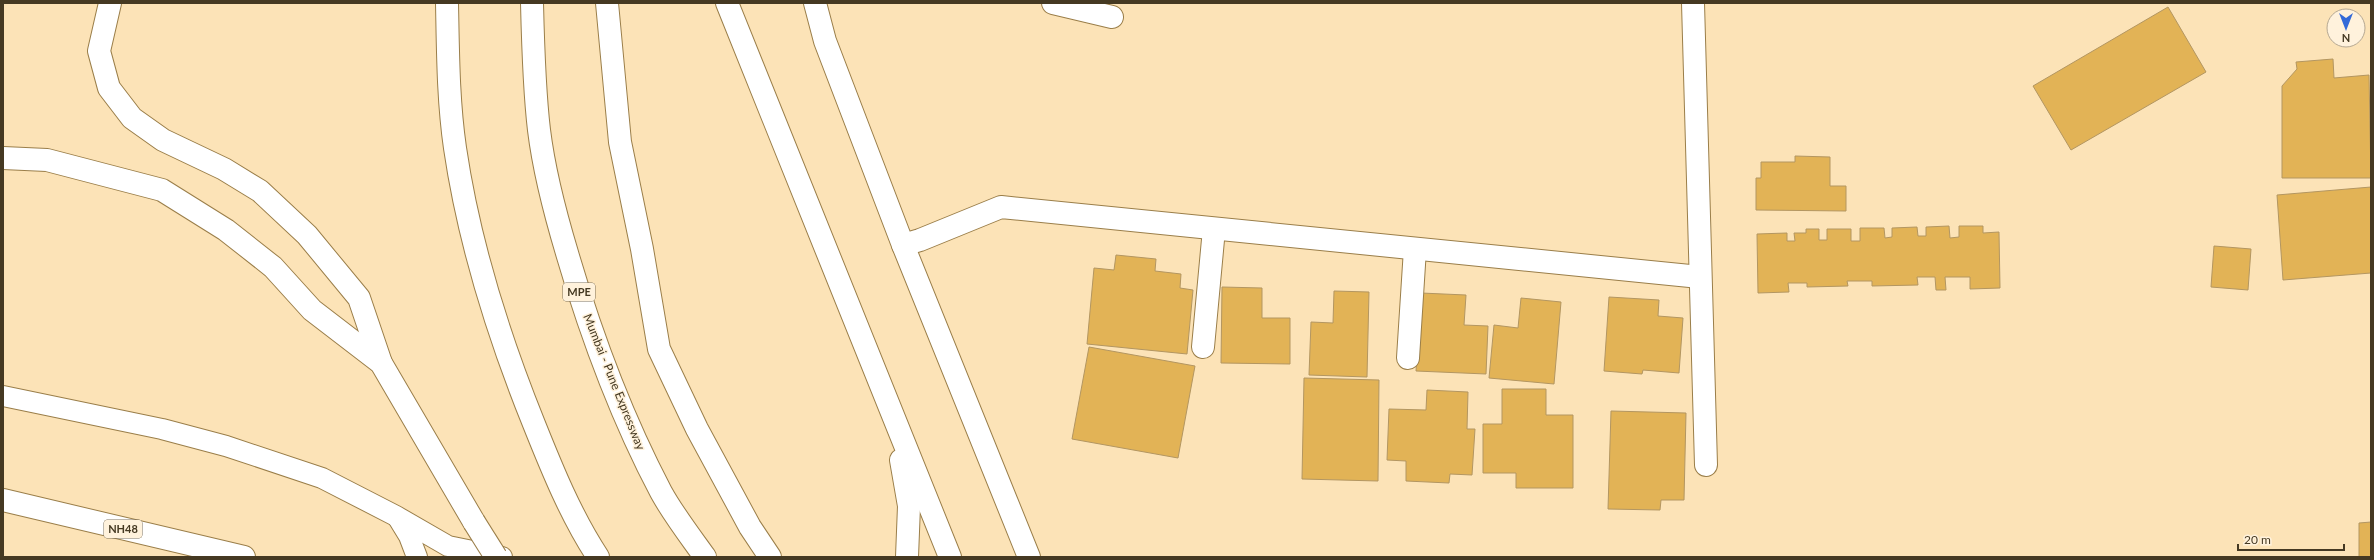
<svg xmlns="http://www.w3.org/2000/svg" width="2374" height="560" font-family="Lato,sans-serif">
  <style>
    .building { fill: #e2b356; stroke: #b39661 }
    .lines { fill: none; stroke-linecap: round; stroke-linejoin: round }
    .service-casing { stroke: #9a7e49; stroke-width: 22 }
    .minor-casing { stroke: #9a7e49; stroke-width: 24 }
    .trunk-casing { stroke: #9a7e49; stroke-width: 24 }
    .motorway-casing { stroke: #9a7e49; stroke-width: 24 }
    .service { stroke: #fff; stroke-width: 20 }
    .minor { stroke: #fff; stroke-width: 22 }
    .trunk { stroke: #fff; stroke-width: 22 }
    .motorway { stroke: #fff; stroke-width: 22 }
    .motorway-bridge-casing { stroke: #9a7e49; stroke-width: 24; stroke-linecap: butt }
    .motorway-bridge { stroke: #fff; stroke-width: 22 }
    .labels { text-anchor: middle; stroke-width: 3; stroke-linejoin: round; paint-order: stroke }
    .shield { fill: #fff2dc; stroke: #7d705a; stroke-width: 1 }
    .shield-label { font-size: 11px; font-weight: bold; fill: #453922 }
    .street-label { font-size: 12px; fill: #453922; stroke: #fff2dc }
  </style>
  <rect width="100%" height="100%" fill="#fce3b7"/>
  <!-- building -->
  <g class="building">
    <path d="M2168,7l38,65 -135,78 -38,-64z"/>
    <path d="M2333,59l1,19 35,-3 2,103h-89v-92l15,-17 -1,-7z"/>
    <path d="M1795,156l35,1v29h16v25l-90,-1v-32h5v-16h34z"/>
    <path d="M2371,187v86l-88,7 -6,-85z"/>
    <path d="M1949,226l1,12 9,-1v-11h24v7l16,-1 1,56 -30,1v-12h-25l1,13h-10l-1,-13h-18l1,8 -46,1v-5h-25l1,5 -41,1v-4h-19l1,9 -31,1 -1,-59 30,-1v8h8l-1,-8h12v-4h13v11h8v-11h24v12h9v-13h24l1,10 7,-1v-9l25,-1 1,9h8v-9z"/>
    <path d="M2214,246l37,3 -3,41 -37,-3z"/>
    <path d="M1116,255l40,4 -1,12 26,3 -1,14 13,2 -6,64 -100,-10 7,-76 20,2z"/>
    <path d="M1222,287l40,1v30h28v46l-69,-1z"/>
    <path d="M1334,291l35,1 -2,85 -58,-2 2,-53 22,1z"/>
    <path d="M1421,293l45,2 -2,30 24,1 -2,48 -70,-3z"/>
    <path d="M1609,297l50,3 -1,16 25,2 -4,55 -36,-3 -1,4 -38,-3z"/>
    <path d="M1521,298l40,4 -7,82 -65,-6 5,-53 24,3z"/>
    <path d="M1089,347l106,19 -17,92 -106,-19z"/>
    <path d="M1304,378l75,2 -1,101 -76,-2z"/>
    <path d="M1502,389h44v26h27v73h-57v-15h-33v-49h19z"/>
    <path d="M1427,390l41,2 -1,37h8l-3,46 -22,-1 -1,9 -43,-2v-20l-19,-1 2,-51 37,1z"/>
    <path d="M1611,411l75,2 -2,87h-23l-1,10 -52,-1z"/>
    <path d="M2371,522v35h-12v-34z"/>
  </g>
  <g class="lines">
    <defs>
      <g id="service">
        <path d="M3,396l159,33 64,17 96,32 74,38 52,30 54,11"/>
        <path d="M398,518l11,18 8,21"/>
      </g>
      <g id="minor">
        <path d="M815,3l10,38 78,204 126,312"/>
        <path d="M1053,3l59,14"/>
        <path d="M1693,3l13,462"/>
        <path d="M903,245l17,-5 81,-33 699,70"/>
        <path d="M1203,347l11,-118"/>
        <path d="M1408,358l7,-109"/>
      </g>
      <path id="trunk" d="M3,500l241,57"/>
      <g id="motorway">
        <path d="M110,3l-11,48 10,37 23,30 31,22 61,29 36,22 47,44 52,63 22,65"/>
        <path d="M447,3c1,48 1,97 8,145 14,95 43,187 79,276 18,45 37,92 64,133"/>
        <path d="M532,3c1,42 2,85 7,127 5,41 16,83 28,123 24,82 54,163 94,239 12,22 29,44 44,65"/>
        <path d="M607,3l13,139 22,107 17,100 38,80 53,98 20,30"/>
        <path d="M727,3l223,554"/>
        <path d="M3,158l44,2 115,30 64,40 47,37 39,43 69,53 93,159"/>
        <path d="M901,460l8,46 -2,51"/>
      </g>
    </defs>
    <!-- service casing -->
    <use href="#service" class="service-casing"/>
    <!-- minor casing -->
    <use href="#minor" class="minor-casing"/>
    <!-- trunk casing -->
    <use href="#trunk" class="trunk-casing"/>
    <!-- motorway casing -->
    <use href="#motorway" class="motorway-casing"/>
    <!-- service -->
    <use href="#service" class="service"/>
    <!-- minor -->
    <use href="#minor" class="minor"/>
    <!-- trunk -->
    <use href="#trunk" class="trunk"/>
    <!-- motorway -->
    <use href="#motorway" class="motorway"/>
    <defs>
      <path id="motorway-bridge" d="M474,522l22,35"/>
    </defs>
    <!-- motorway-bridge casing -->
    <use href="#motorway-bridge" class="motorway-bridge-casing"/>
    <!-- motorway-bridge -->
    <use href="#motorway-bridge" class="motorway-bridge"/>
  </g>
  <g class="labels">
    <!-- shield labels -->
    <g class="shield">
      <rect x="563" y="283" width="32" height="18" rx="3"/>
      <rect x="104" y="520" width="38" height="18" rx="3"/>
    </g>
    <g class="shield-label">
      <text x="579" y="296">MPE</text>
      <text x="123" y="533">NH48</text>
    </g>
    <!-- street labels -->
    <g class="street-label">
      <text transform="translate(614 382) rotate(68)" y="4">Mumbai - Pune Expressway</text>
    </g>
  </g>
  <!-- border -->
  <rect width="2374" height="560" fill="none" stroke="#453922" stroke-width="8"/>
  <!-- north arrow -->
  <g transform="translate(2346 28) rotate(180)"><circle r="19" fill="#fff2dc" stroke="#b5a892"/>
  <path d="M0-3L7 15L0 10L-7 15Z" fill="#336ad8"/>
  <text y="-6" font-size="11" font-weight="bold" text-anchor="middle" fill="#453922">N</text>
  </g>
  <!-- scale -->
  <path d="M2238 544v6h106v-6" fill="none" stroke="#453922" stroke-width="2"/>
  <text x="2244" y="544" font-size="12" fill="#453922" stroke="#fff2dc" stroke-width="3" paint-order="stroke">20 m</text>
</svg>
